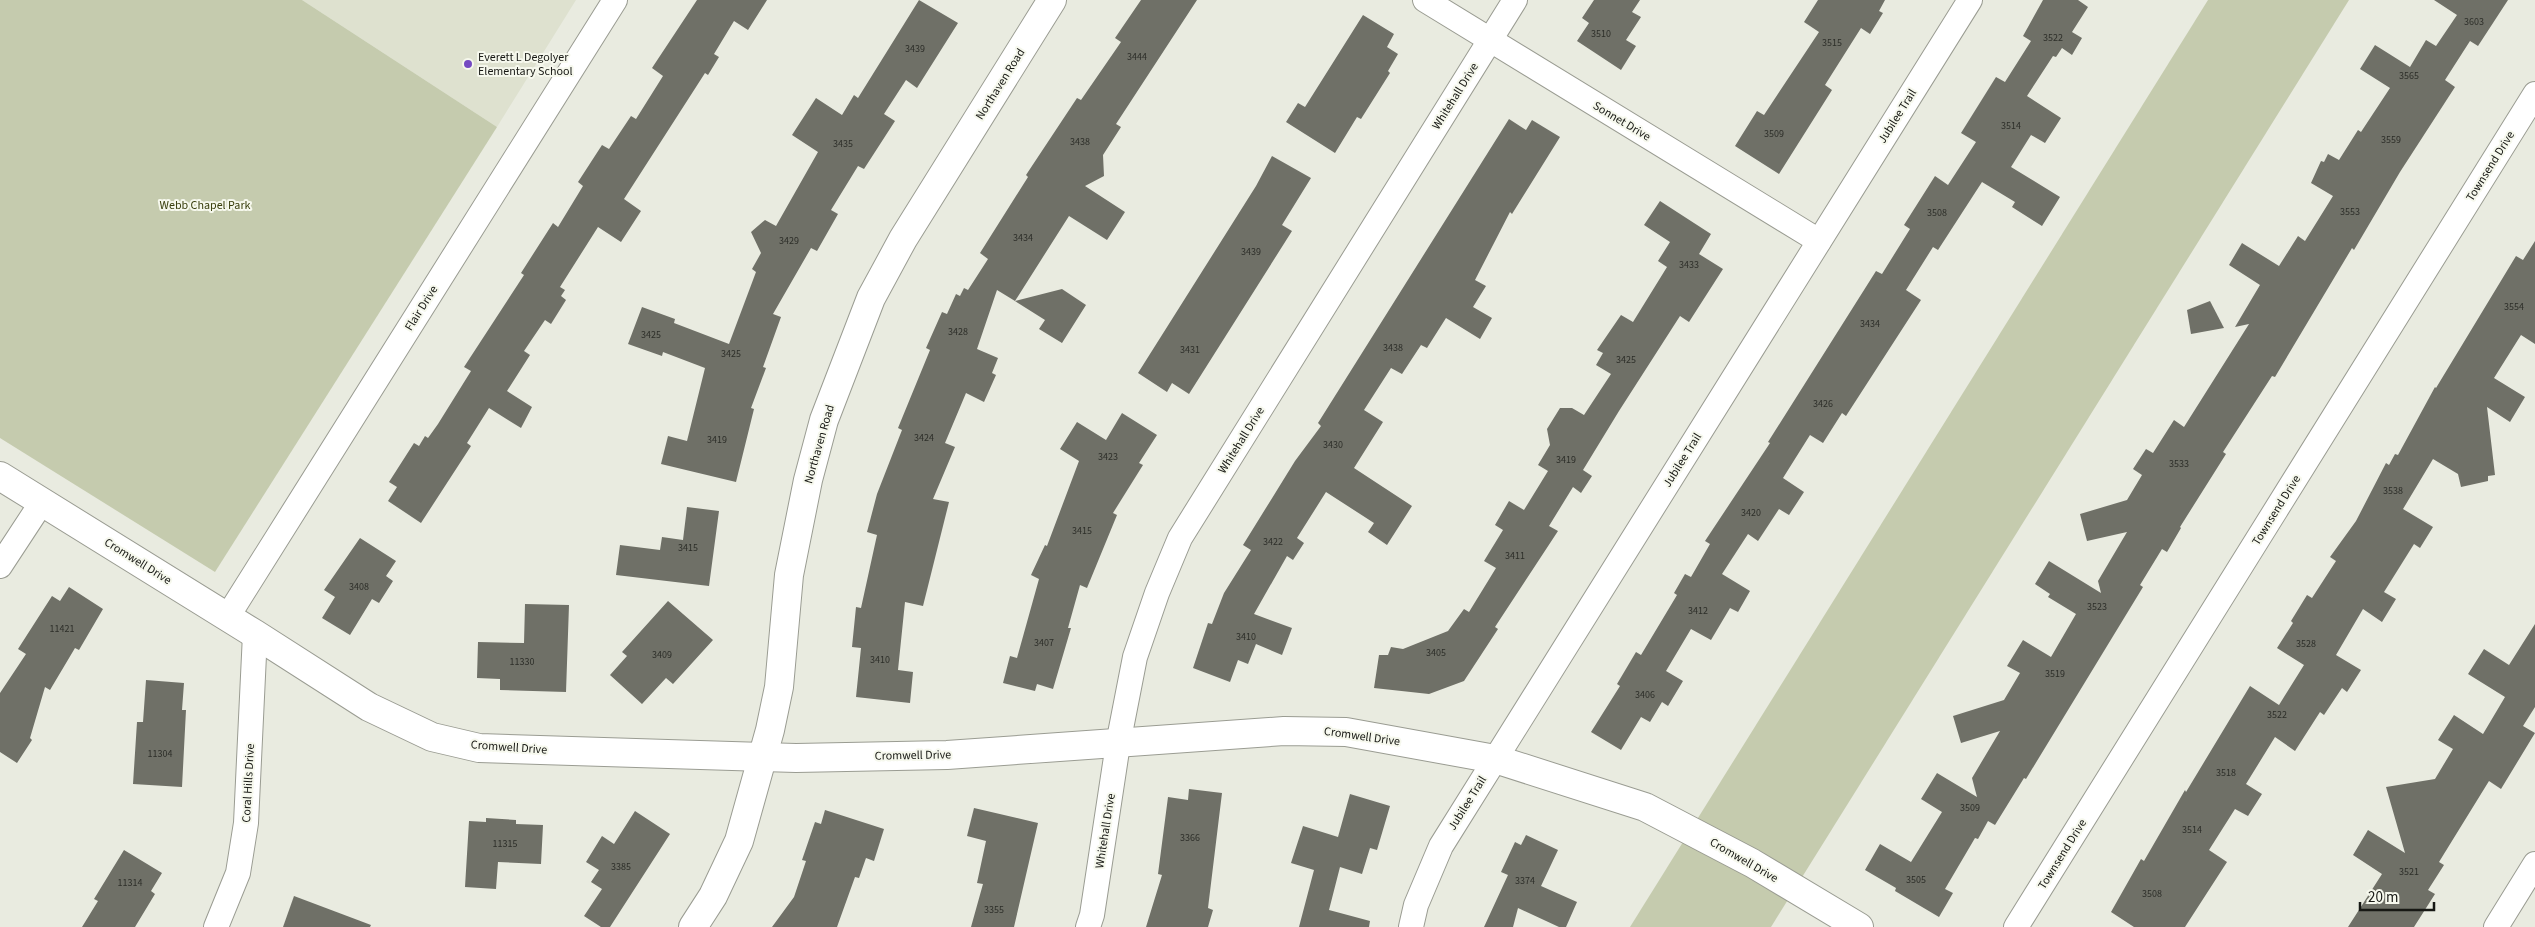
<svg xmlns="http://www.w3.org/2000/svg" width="2535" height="927" font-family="'Source Sans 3',sans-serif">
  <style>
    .built { fill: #dee1cf }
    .green { fill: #c5cbae }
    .building { fill: #6f7067 }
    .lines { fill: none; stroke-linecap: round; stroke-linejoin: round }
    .street-casing { stroke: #9a9c92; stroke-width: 26 }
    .secondary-casing { stroke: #9a9c92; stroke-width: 30 }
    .street { stroke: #fff; stroke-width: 24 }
    .secondary { stroke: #fff; stroke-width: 28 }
    .poi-dot { fill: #754ac2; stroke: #f6f8ed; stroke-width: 2 }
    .labels { text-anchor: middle; stroke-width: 4; stroke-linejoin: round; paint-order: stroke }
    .number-label { font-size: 10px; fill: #2d2e29 }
    .poi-label { font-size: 12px; fill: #171814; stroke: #f6f8ed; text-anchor: start }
    .street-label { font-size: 12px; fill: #171814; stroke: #f6f8ed }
    .park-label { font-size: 12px; fill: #393f0d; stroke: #f6f8ed }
  </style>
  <rect width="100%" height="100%" fill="#e9ebe0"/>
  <!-- built -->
  <path class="built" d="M302,0h274l-79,127z"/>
  <!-- green -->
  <g class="green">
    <path d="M0,0h302l195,127 -282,445 -215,-134z"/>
    <path d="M2208,0h141l-578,927h-141z"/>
  </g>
  <!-- building -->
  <g class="building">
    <path d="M697,0h70l-19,30 -14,-9 -20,33 5,3 -11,18 -3,-2 -81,126 17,12 -20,31 -23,-15 -38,60 5,3 -4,6 5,4 -15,24 -6,-4 -21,31 6,4 -23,36 25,16 -11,21 -32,-20 -22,35 4,3 -50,77 -33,-22 9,-14 -8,-5 25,-39 5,3 6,-10 3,2 10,-14 33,-53 -7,-4 60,-92 -3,-2 32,-50 5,4 25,-41 -5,-4 24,-37 7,4 22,-33 5,3 27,-43 -11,-8z"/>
    <path d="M919,0l39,23 -41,65 -11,-8 -22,34 11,7 -31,48 -6,-3 -27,44 7,4 -21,37 -6,-3 -38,66 8,3 -18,50 3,1 -15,40 3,1 -18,73 -75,-18 7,-28 19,5 18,-73 -42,-16 -1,4 -34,-12 14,-37 33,12 -1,4 55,21 27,-72 -4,-3 9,-16 -10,-21 14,-12 11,6 42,-74 -26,-17 24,-37 26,17 12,-20 4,3z"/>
    <path d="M1141,0h56l-81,124 5,3 -18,28 1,21 -19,10 40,26 -18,28 -38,-24 -54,85 -18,-11 -20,59 21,9 -6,15 4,2 -12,27 -18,-9 -21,50 10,4 -22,52 16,3 -26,104 -18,-4 -7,68 15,2 -3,31 -54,-6 5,-49 -9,-1 4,-40 5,1 16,-73 -10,-3 10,-38 25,-64 -4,-2 32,-78 -4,-2 16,-36 5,2 9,-20 4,2 4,-8 4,2 20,-31 -8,-6 48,-76 -2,-2 51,-77 4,2 40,-58 -6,-4z"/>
    <path d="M1594,0h46l-8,12 9,5 -15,23 10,6 -15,24 -44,-29 12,-18 -7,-5z"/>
    <path d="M1818,0h67l-6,11 4,2 -13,21 -9,-6 -36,57 7,5 -53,84 -44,-28 22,-35 7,4 55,-83 -15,-10z"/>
    <path d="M2043,0h35l10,7 -16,25 10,6 -10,17 -10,-7 -6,9 -3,-1 -26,40 34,22 -16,25 -14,-8 -20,32 49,30 -18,29 -30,-19 3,-5 -33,-20 -44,68 -5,-3 -27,43 15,10 -75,116 -4,-3 -19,30 -13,-8 -27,43 21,14 -15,23 -10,-6 -21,32 -10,-7 -26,40 28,17 -12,21 -8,-4 -19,32 -20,-11 -25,42 17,10 -15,25 -6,-4 -12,20 -9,-5 -20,33 -30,-18 29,-46 -3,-2 19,-32 5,3 36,-60 -3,-2 11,-19 6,3 19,-33 -5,-3 65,-98 -2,-1 108,-171 6,3 28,-45 -6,-4 31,-49 13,9 28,-43 -15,-9 35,-56 9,5 26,-41 -8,-5z"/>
    <path d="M2434,0h74l-30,46 -8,-5 -25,39 10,7 -55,85 -46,78 -2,-2 -77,129 -3,-1 -49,76 3,2 -46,73 1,1 -14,24 -5,-3 -22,36 3,2 -117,192 -2,-1 -29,47 -7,-4 -10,18 -3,-1 -30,51 8,4 -14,24 -44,-26 1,-3 -31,-18 15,-26 31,18 31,-50 -21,-13 16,-26 40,24 -5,-19 28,-47 -39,12 -8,-27 51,-16 16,-27 -13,-7 16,-26 28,17 25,-43 -28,-17 2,-3 -15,-10 14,-23 52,32 -3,-12 29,-49 -40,9 -7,-27 47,-14 15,-25 -9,-6 13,-20 7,4 21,-33 10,7 65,-103 -14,3 25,-42 -31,-20 13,-22 37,23 19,-30 7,5 28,-45 -22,-13 10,-22 3,1 4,-8 11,6 19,-30 3,2 29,-44 -30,-19 15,-24 35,22 16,-27 10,6 21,-31z"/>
    <path d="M1363,15l31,19 -7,13 11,7 -10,17 2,2 -29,46 -4,-2 -22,36 -49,-31 12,-19 7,4z"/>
    <path d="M1509,119l17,11 6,-10 28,17 -48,77 -2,-2 -35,68 11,6 -13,21 19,11 -12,21 -34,-21 -19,30 -6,-3 -19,29 -11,-6 -27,42 19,12 -29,46 58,38 -25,39 -19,-13 6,-9 -48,-31 -29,46 7,5 -11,17 -6,-4 -33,58 38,14 -10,27 -26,-11 -8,20 -10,-4 -8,22 -37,-14 15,-45 4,1 12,-31 27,-43 -8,-5 52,-84 26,-35 -3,-3z"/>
    <path d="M1272,156l39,22 -29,47 10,6 -103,163 -17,-11 -5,9 -29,-19 118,-187z"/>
    <path d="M1660,201l51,33 -12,20 24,15 -34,53 -9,-6 -61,95 -36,59 9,6 -11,17 -8,-6 -24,39 9,5 -63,96 3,2 -34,52 -35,13 -55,-6 5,-33h9l3,-8 12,2 45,-18 16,-22 5,3 27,-44 -12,-7 19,-31 -8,-5 14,-24 15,9 24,-39 -10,-6 12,-20 -3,-16 13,-21h12l12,7 27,-41 -15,-9 7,-12 -6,-3 24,-35 12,7 34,-55 -9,-6 12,-19 -26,-17z"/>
    <path d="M2535,241v103l-14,-9 -27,43 31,19 -15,25 -23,-15 8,68 -7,1v5l-27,6 -3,-13 -25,-15 -30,50 30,18 -13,21 -6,-4 -30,48 12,7 -14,23 -19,-13 -27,46 25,15 -14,22 -5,-4 -18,27 -4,-3 -25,39 -20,-14 -29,47 16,10 -14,22 -13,-7 -26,41 18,12 -42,65h-51l-23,-15 30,-53 3,2 41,-71 1,2 64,-106 29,19 25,-40 -27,-17 16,-25 -2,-2 16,-26 5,3 24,-37 -6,-4 26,-36 30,-58 3,2 6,-11 3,1 37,-68 1,1 80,-132 7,4z"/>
    <path d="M1062,289l24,16 -24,38 -23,-14 6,-9 -30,-19z"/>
    <path d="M2210,301l14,27 -33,6 -4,-24z"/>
    <path d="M1122,413l35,22 -18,28 4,2 -30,48 4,2 -30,73 -7,-3 -12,43h3l-18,61 -16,-5 -2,7 -32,-8 7,-27 7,2 22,-79 -8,-4 14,-30 2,1 32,-85 -19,-12 17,-27 29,18z"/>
    <path d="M687,507l32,4 -10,75 -93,-11 4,-30 40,5 2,-13 21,3z"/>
    <path d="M360,538l36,23 -10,15 7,5 -14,22 -7,-4 -22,36 -28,-17 13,-21 -11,-7z"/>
    <path d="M69,587l34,22 -24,41 -4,-2 -25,42 -5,-3 -15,51 2,2 -15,23 -17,-11v-59l26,-39 -8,-5 34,-53 8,5z"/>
    <path d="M668,601l45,39 -40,44 -7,-6 -24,26 -32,-29 17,-19 -5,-4z"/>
    <path d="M525,604l44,1 -3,87 -66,-2v-11l-23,-1 1,-36 46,1z"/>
    <path d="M2535,624v83l-12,19 12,7 -34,56 -12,-8 -50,81 5,3 -16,25 7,4 -21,33h-66l34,-53 -29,-19 15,-25 37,23 -19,-66 49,-8 18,-30 -15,-9 16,-25 29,19 22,-37 -37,-23 16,-25 25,16z"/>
    <path d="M146,680l38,3 -2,27h4l-4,77 -49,-3 4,-62h6z"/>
    <path d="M1189,789l33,4 -14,115 5,2 -5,17h-62l16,-52 -4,-1 10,-77 20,3z"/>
    <path d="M1350,794l40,12 -13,44 -7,-2 -8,26 -22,-7 -11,43 41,11 -1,6h-70l15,-57 -23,-7 12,-37 35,11z"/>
    <path d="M974,808l64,15 -24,104h-43l12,-43 -6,-1 9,-42 -19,-5z"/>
    <path d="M825,810l59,19 -10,32 -8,-3 -7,20 -4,-1 -18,50h-65l22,-30 12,-36 -4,-1 13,-38 6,2z"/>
    <path d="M635,811l35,23 -60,93h-9l-17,-11 18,-27 -11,-7 8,-12 -13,-8 16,-26 12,8z"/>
    <path d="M486,818l30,2v4l27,1 -2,39 -43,-2 -2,27 -31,-2 4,-66 17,1z"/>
    <path d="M1526,835l32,15 -17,36 36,16 -11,25h-7l-41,-19 -5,19h-29l24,-52 -7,-3 14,-30 6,3z"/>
    <path d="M124,850l38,23 -11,18 4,3 -20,33h-53l16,-26 -4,-2z"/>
    <path d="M294,896l77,29 -1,2h-87z"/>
  </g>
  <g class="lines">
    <defs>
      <g id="street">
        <path d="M1425,0l394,241"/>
        <path d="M0,566l42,-64"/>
        <path d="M228,616l387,-616"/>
        <path d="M216,927l22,-54 8,-50 9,-189"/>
        <path d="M1088,927l4,-12 26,-171 17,-87 22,-64 23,-55 335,-538"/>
        <path d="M1411,927l5,-22 25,-59 529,-846"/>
        <path d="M2016,927l519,-833"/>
        <path d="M2496,927l39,-63"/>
      </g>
      <g id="secondary">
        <path d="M0,476l255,158 114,73 63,30 47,11 317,10 151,-3 337,-24 62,1 149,27 150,48 107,56 107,64"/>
        <path d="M693,927l20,-31 26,-55 31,-111 9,-43 10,-112 19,-95 16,-60 47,-122 32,-59 149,-239"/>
      </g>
    </defs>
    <!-- street casing -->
    <use href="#street" class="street-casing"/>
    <!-- secondary casing -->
    <use href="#secondary" class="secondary-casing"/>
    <!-- street -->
    <use href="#street" class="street"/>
    <!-- secondary -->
    <use href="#secondary" class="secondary"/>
  </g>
  <!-- markers -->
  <circle class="poi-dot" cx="468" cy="64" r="5"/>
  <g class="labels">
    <!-- number labels -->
    <g class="number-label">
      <text x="2474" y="25">3603</text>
      <text x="1601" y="37">3510</text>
      <text x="2053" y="41">3522</text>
      <text x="1832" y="46">3515</text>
      <text x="915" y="52">3439</text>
      <text x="1137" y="60">3444</text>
      <text x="2409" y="79">3565</text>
      <text x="2011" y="129">3514</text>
      <text x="1774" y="137">3509</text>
      <text x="2391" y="143">3559</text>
      <text x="1080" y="145">3438</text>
      <text x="843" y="147">3435</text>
      <text x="2350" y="215">3553</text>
      <text x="1937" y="216">3508</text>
      <text x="1023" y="241">3434</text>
      <text x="789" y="244">3429</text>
      <text x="1251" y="255">3439</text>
      <text x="1689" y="268">3433</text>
      <text x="2514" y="310">3554</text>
      <text x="1870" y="327">3434</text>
      <text x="958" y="335">3428</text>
      <text x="651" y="338">3425</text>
      <text x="1393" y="351">3438</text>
      <text x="1190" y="353">3431</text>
      <text x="731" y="357">3425</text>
      <text x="1626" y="363">3425</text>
      <text x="1823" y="407">3426</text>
      <text x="924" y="441">3424</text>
      <text x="717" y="443">3419</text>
      <text x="1333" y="448">3430</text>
      <text x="1108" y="460">3423</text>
      <text x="1566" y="463">3419</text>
      <text x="2179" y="467">3533</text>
      <text x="2393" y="494">3538</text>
      <text x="1751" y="516">3420</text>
      <text x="1082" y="534">3415</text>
      <text x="1273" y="545">3422</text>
      <text x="688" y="551">3415</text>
      <text x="1515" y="559">3411</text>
      <text x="359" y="590">3408</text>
      <text x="2097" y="610">3523</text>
      <text x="1698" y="614">3412</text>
      <text x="62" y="632">11421</text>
      <text x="1246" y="640">3410</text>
      <text x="1044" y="646">3407</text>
      <text x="2306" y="647">3528</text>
      <text x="1436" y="656">3405</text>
      <text x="662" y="658">3409</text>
      <text x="880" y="663">3410</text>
      <text x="522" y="665">11330</text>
      <text x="2055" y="677">3519</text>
      <text x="1645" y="698">3406</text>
      <text x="2277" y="718">3522</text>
      <text x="160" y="757">11304</text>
      <text x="2226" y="776">3518</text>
      <text x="1970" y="811">3509</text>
      <text x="2192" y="833">3514</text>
      <text x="1190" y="841">3366</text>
      <text x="505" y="847">11315</text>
      <text x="621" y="870">3385</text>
      <text x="2409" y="875">3521</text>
      <text x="1916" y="883">3505</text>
      <text x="1525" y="884">3374</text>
      <text x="130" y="886">11314</text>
      <text x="2152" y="897">3508</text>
      <text x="994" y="913">3355</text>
    </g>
    <!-- poi labels -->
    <g class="poi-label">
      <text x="478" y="61">Everett L Degolyer<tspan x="478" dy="14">Elementary School</tspan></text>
    </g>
    <!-- street labels -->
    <g class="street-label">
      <text transform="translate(1000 84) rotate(-58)" y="4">Northaven Road</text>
      <text transform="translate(1455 96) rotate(-58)" y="4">Whitehall Drive</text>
      <text transform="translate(1897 116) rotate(-58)" y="4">Jubilee Trail</text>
      <text transform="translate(1622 121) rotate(31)" y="4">Sonnet Drive</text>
      <text transform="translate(2490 166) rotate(-58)" y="4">Townsend Drive</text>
      <text transform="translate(421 308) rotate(-58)" y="4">Flair Drive</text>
      <text transform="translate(1241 440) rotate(-58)" y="4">Whitehall Drive</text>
      <text transform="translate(819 444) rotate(-74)" y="4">Northaven Road</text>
      <text transform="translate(1682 460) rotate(-58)" y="4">Jubilee Trail</text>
      <text transform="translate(2276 510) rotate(-58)" y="4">Townsend Drive</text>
      <text transform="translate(138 561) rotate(32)" y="4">Cromwell Drive</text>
      <text transform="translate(1362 736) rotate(8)" y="4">Cromwell Drive</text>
      <text transform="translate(509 747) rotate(4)" y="4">Cromwell Drive</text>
      <text transform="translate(913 755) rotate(-1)" y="4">Cromwell Drive</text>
      <text transform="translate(248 783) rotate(-87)" y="4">Coral Hills Drive</text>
      <text transform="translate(1467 803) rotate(-58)" y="4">Jubilee Trail</text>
      <text transform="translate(1105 831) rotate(-81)" y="4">Whitehall Drive</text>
      <text transform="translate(2062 854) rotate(-58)" y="4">Townsend Drive</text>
      <text transform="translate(1744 860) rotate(30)" y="4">Cromwell Drive</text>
    </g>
    <!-- park labels -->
    <g class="park-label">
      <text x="205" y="209">Webb Chapel Park</text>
    </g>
  </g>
  <!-- scale -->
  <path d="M2360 902v8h74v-8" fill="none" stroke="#171814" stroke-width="2.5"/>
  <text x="2368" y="902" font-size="15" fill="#171814" stroke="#f6f8ed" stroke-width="4" paint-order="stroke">20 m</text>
</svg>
